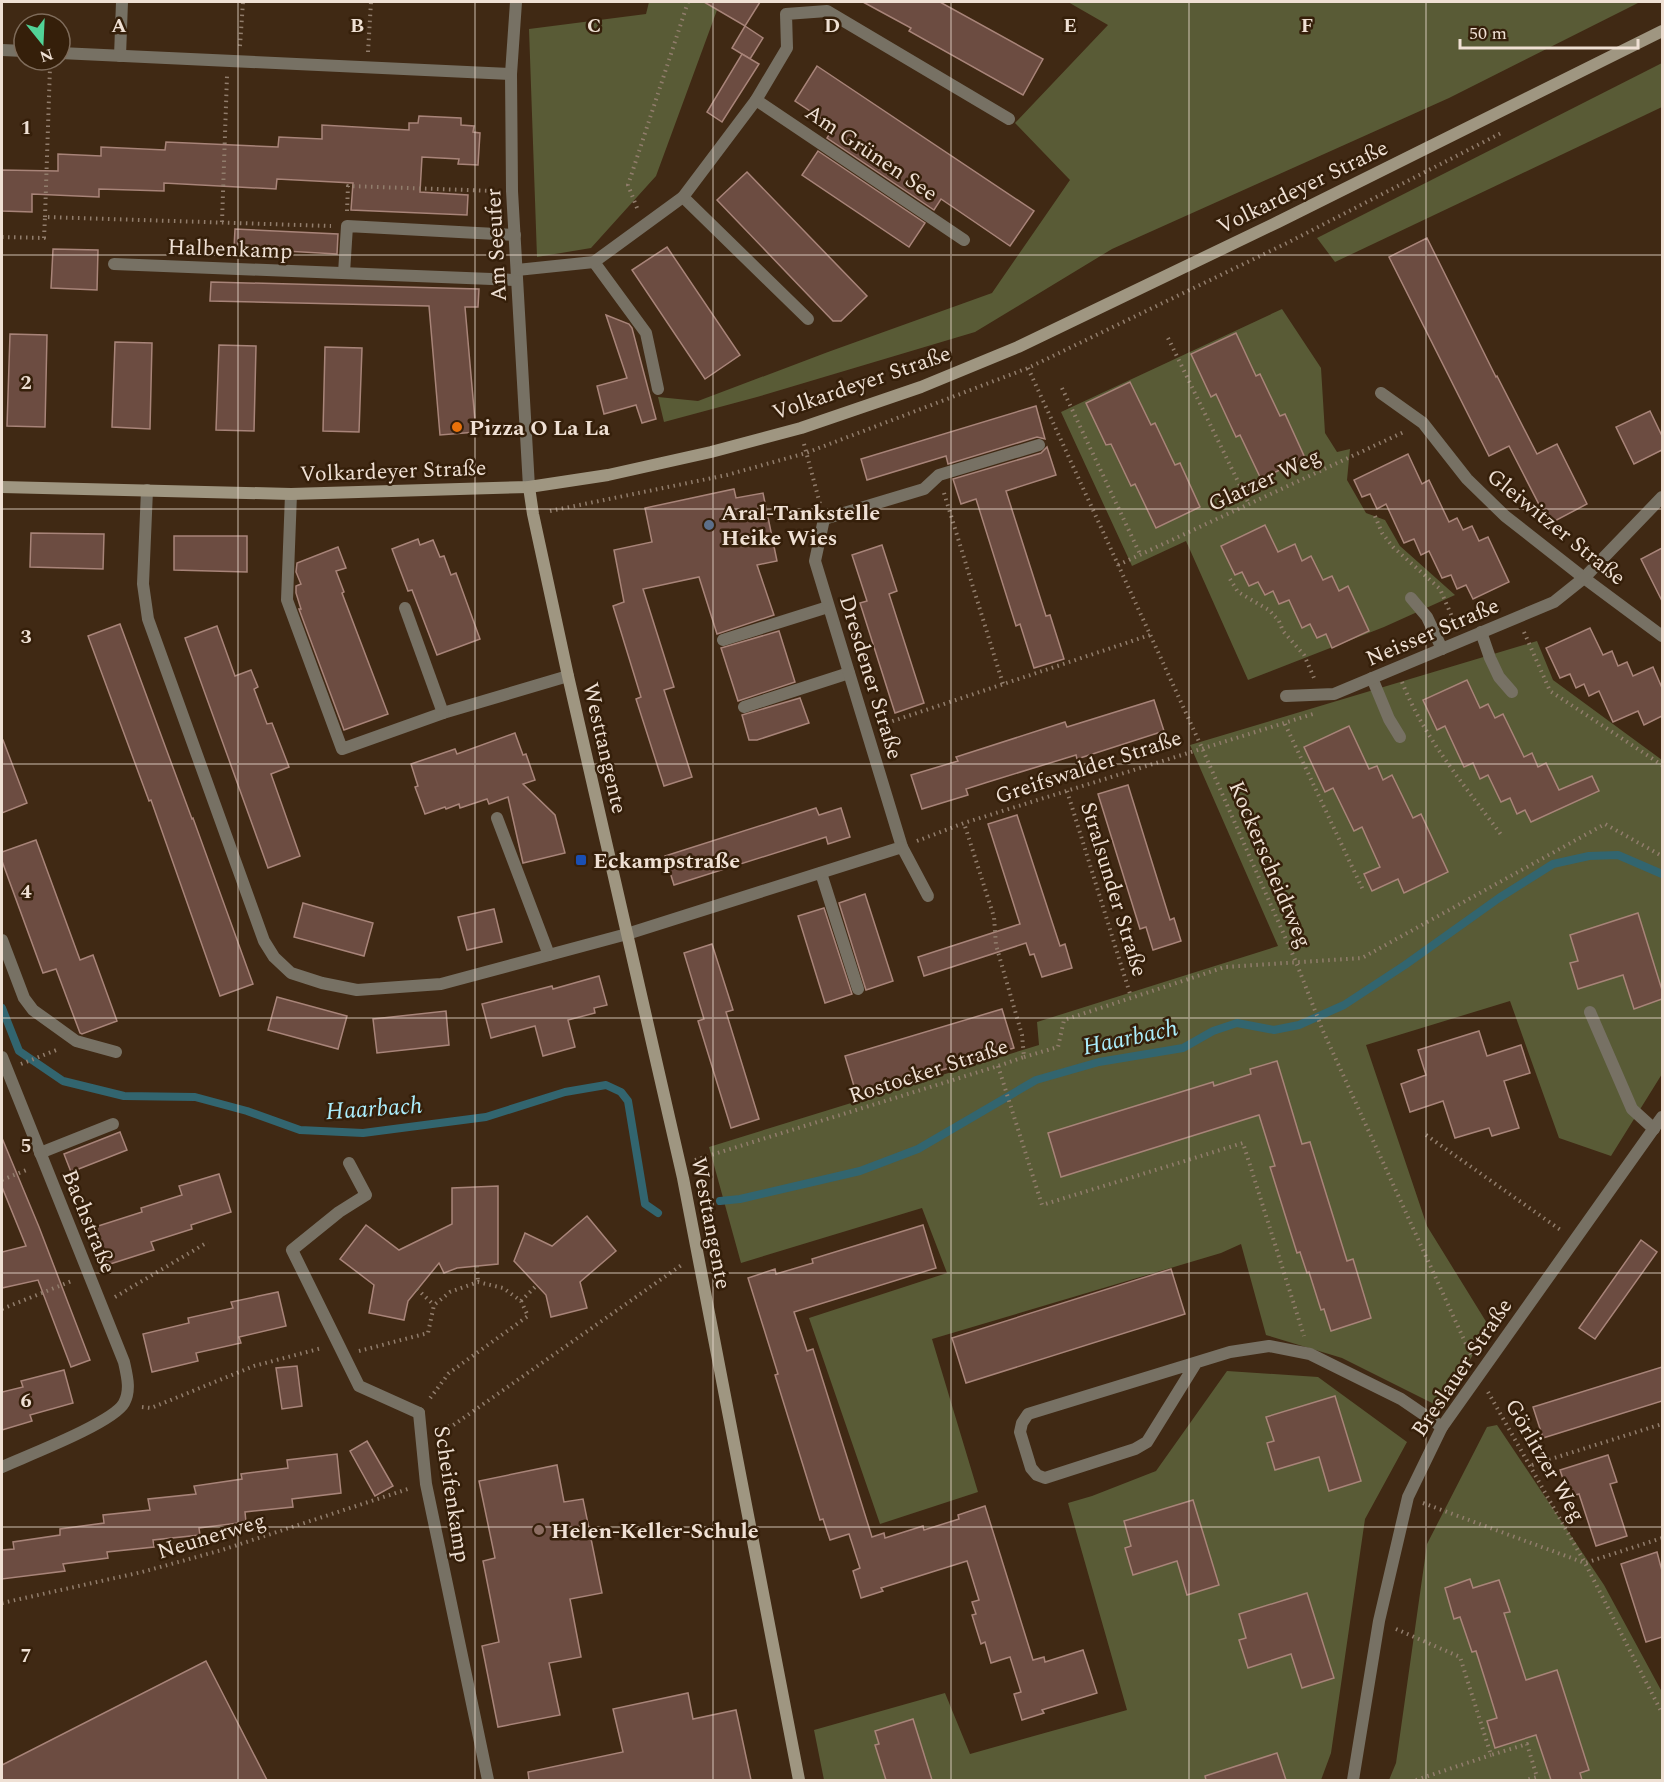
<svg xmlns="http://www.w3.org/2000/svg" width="1664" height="1782" font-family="Spectral,serif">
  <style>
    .green { fill: #595b36 }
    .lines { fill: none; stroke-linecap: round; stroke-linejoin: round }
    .stream { stroke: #32656f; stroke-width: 8 }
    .building { fill: #6c4c41; stroke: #a88479; stroke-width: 1.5 }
    .path { stroke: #917d6c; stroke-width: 4; stroke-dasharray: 1.5 4.5; stroke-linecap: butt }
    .lane { stroke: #777164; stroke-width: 12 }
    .street { stroke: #777164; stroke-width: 12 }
    .secondary { stroke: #9f9681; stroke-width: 12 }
    .grid { fill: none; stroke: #efe0d4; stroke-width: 1.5; stroke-opacity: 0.55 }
    .food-dot { fill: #e8710a; stroke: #351f0a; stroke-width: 2 }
    .service-dot { fill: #5c6f8a; stroke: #351f0a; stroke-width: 2 }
    .transit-dot { fill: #1a4fb4; stroke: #351f0a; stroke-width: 2 }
    .education-dot { fill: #8d6e63; stroke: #351f0a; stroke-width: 2 }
    .labels { text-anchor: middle; stroke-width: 5; stroke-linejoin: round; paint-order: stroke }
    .street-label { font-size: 22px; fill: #efe0d4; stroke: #351f0a }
    .poi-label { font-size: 22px; font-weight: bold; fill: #efe0d4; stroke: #351f0a; text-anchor: start }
    .water-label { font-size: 24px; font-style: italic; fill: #abeefd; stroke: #351f0a }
    .grid-label { font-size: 20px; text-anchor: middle; font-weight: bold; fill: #efe0d4; stroke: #351f0a; stroke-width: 5; stroke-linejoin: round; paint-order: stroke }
  </style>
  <rect width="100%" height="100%" fill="#402914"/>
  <!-- green -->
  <g class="green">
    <path d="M649,2h71l-64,174 -65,72 -54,9 -8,-228 117,-15z"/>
    <path d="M1068,2h572l-191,96 -337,151 -137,83 -218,65 -93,25 -6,-25 40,4 130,-49 164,-59 78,-113 -55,-57 93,-98z"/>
    <path d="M1662,63v44l-327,155 -18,-24z"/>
    <path d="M1282,309l39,59 4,65 12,19 13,-3 -3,31 19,33 19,7 15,26 55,49 -71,32 -136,53 -62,-139 -54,25 -71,-154z"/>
    <path d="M1537,641l16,39 109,80v314l-51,82 -52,-18 -49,-137 -144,44 61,181 63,102 -50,79 -98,-49 -76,-23 -25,-91 -20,9 -289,86 46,153 -98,32 -71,-206 138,-45 -25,-65 -181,55 -32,-116 330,-102 -2,-23 241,-76 -88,-201z"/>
    <path d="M1227,1371l91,6 89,65 -42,77 -34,234 -10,27h-497l-10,-50 131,-37 25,61 157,-44 -59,-207 24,-7 64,-25z"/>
    <path d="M1497,1425l107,160 58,107v88h-273l7,-17 31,-219 60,-117z"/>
  </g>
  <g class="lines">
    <!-- stream -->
    <g class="stream">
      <path d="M2,1008l17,43 44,30 61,15 71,1 52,14 53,19 63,3 123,-16 79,-25 41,-7 15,7 7,9 17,103 13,9"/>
      <path d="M720,1201l20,-2 120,-28 58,-22 118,-69 63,-18 84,-14 30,-17 24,-8 37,7 25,-5 45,-20 61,-40 94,-67 54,-34 36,-8 29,-1 44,19"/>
    </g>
  </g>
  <!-- building -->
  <g class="building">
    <path d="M704,2h56l-15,24z"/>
    <path d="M863,2h77l103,57 -20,36 -114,-64 2,-3z"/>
    <path d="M745,26l18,12 -13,21 -18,-11z"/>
    <path d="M742,54l17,10 -37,58 -15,-10z"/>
    <path d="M817,66l217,145 -24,35 -69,-47 -7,11 -107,-72 7,-11 -39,-26z"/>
    <path d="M419,116l42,2v7l13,1 -1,6 7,1 -2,32 -20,-1 1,-5 -37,-2 -2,35 48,3 -1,20 -116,-5 2,-27 -76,-4 -1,10 -112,-6v8l-65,-2v8l-67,-3v18l-30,-1v-41l56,1v-17l43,2v-9l64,3 1,-8 112,5 1,-10 43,2v-14l87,5v-7h9z"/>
    <path d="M818,151l107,72 -16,24 -107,-72z"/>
    <path d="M747,172l120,124 -26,25h-8l-116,-121z"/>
    <path d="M235,229l103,5 -1,20 -103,-6z"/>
    <path d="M1427,238l69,139 1,-1 40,78 20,-10 30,60 -38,20 -40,-78 -20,10 -100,-199z"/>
    <path d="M667,247l73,108 -35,24 -73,-109z"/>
    <path d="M53,249l45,1 -1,40 -46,-2z"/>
    <path d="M211,282l268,7 -1,18h-13l11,125 -36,3 -11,-129 -219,-5z"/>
    <path d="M606,315l23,9 3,4 24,91 -14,4 -6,-18 -32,9 -7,-28 30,-8z"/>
    <path d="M1236,333l20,43 4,-2 20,42 5,-2 20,44 -44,21 -21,-44 -4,2 -20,-43 -5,3 -20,-43z"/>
    <path d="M10,334l37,1 -2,92 -38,-1z"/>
    <path d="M115,342l37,1 -2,86 -38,-2z"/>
    <path d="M219,345l37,1 -2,85 -38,-1z"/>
    <path d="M325,347l37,1 -3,84 -36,-1z"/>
    <path d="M1130,382l21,43 4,-2 20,42 5,-2 20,44 -44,21 -21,-44 -4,2 -20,-42 -5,1 -20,-42z"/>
    <path d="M1036,406l9,33 -8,-2 -89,27 -2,-8 -79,24 -6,-21z"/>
    <path d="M1650,411l12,25v14l-28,14 -18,-37z"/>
    <path d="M1047,447l9,28 -50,16 40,125 4,-1 14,44 -30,9 -14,-44 -4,2 -40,-127 -15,5 -8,-25 88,-26z"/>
    <path d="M1408,454l14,30 7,-4 20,42 8,-4 6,12 9,-4 7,15 9,-4 21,45 -36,17 -7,-14 -9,4 -6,-14 -9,3 -13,-27 -8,4 -7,-16 -10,4 -18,-39 -9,5 -7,-15 -8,3 -8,-17z"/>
    <path d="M734,489l2,9 27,-5 14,68 -20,4 17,50 -57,19 -18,-57 -56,12 31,98 -10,3 28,87 -28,9 -28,-87 5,-2 -28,-91 11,-4 -10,-52 38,-8 -7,-34z"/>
    <path d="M1265,525l13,27 17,-8 7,17 9,-5 12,24 9,-4 7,15 9,-5 21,45 -37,17 -6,-14 -9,4 -7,-14 -8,4 -13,-28 -10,4 -6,-13 -8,4 -7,-13 -9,4 -7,-14 -7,3 -14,-29z"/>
    <path d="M31,533l73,1 -1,35 -73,-2z"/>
    <path d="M174,536h73v36l-73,-2z"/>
    <path d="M418,539l2,6 13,-5 7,17 4,-1 7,19 5,-2 24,66 -43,16 -25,-65 -4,1 -16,-42z"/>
    <path d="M882,545l15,46 -8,3 35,109 -29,10 -35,-110 7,-2 -15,-46z"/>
    <path d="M338,547l8,21 -10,3 8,21 -2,1 46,121 -44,16 -45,-121h2l-5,-16v-7l5,-2 -5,-12 1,-9z"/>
    <path d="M1662,548v53l-21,-42z"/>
    <path d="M120,624l72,195 1,-1 60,166 -33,12 -69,-196 -2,1 -61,-165z"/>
    <path d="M217,626l18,50 16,-6 7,17 -4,2 13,35 5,-1 17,44 -18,7 29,82 -32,12 -83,-230z"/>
    <path d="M1590,628l13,27 9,-4 6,15 9,-4 6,14 20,-9 9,21v28l-18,9 -6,-14 -25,11 -14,-31 -10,5 -5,-12 -8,4 -6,-14 -10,4 -14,-30z"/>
    <path d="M779,631l16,51 -57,19 -17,-53z"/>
    <path d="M1467,680l13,28 8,-4 7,14 8,-4 21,43 8,-4 6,14 8,-4 13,27 33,-14 7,15 -68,31 -6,-12 -8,4 -7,-16 -9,4 -13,-27 -8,4 -7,-16 -9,4 -19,-41 -8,4 -14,-30z"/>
    <path d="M800,698l9,25 -52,17h-8l-7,-25z"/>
    <path d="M1154,700l10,31 -87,28 -1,-4 -88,27 -22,7 2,6 -46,14 -11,-34 47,-14 -2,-4 109,-35 2,5z"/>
    <path d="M1349,726l20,43 8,-3 6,14 9,-5 21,43 8,-4 27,58 -44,21 -6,-14 -26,12 -8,-17 16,-7 -18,-40 -8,4 -21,-43 -8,4 -21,-45z"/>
    <path d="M515,733l8,22 3,-1 9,26 -12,4 32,31 10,38 -42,10 -15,-66 -19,7 -2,-5 -27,9 -1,-4 -13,5 -1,-2 -20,7 -10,-27 3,-1 -7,-22 44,-15 2,5z"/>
    <path d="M2,740h1l24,63 -25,10z"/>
    <path d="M1128,785l42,135 4,-2 7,23 -28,9 -7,-23 -6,2 -42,-135z"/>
    <path d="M816,808l3,7 22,-7 9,29 -22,7 -2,-7 -152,48 -9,-29z"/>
    <path d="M1017,815l43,131 5,-2 7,24 -30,9 -8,-23 -4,1 -4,-12 -102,33 -6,-19 102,-33 -32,-100z"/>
    <path d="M36,840l44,120 13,-5 24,66 -35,13 -2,-1 -24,-64 -13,4 -41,-112v-9z"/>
    <path d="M865,894l28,87 -27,9 -27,-87z"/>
    <path d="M303,903l70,20 -9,33 -70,-19z"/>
    <path d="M824,908l28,86 -27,9 -27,-87z"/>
    <path d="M494,909l8,33 -35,8 -9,-33z"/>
    <path d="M1638,913l24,77v9l-28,10 -11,-34 -45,14 -8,-26 8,-2 -8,-26z"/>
    <path d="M712,944l21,66 -7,2 33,107 -28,9 -33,-107 6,-2 -20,-66z"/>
    <path d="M599,976l8,29 -13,3 1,5 -27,7 7,27 -32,9 -8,-30 -44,12 -9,-34 70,-18 1,3z"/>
    <path d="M277,997l70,19 -9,33 -70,-19z"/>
    <path d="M1002,1009l12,39 -157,48 -12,-40z"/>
    <path d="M446,1011l3,34 -72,8 -4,-34z"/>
    <path d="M1479,1031l8,25 34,-11 9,28 -26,8 15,47 -27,8 -3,-8 -34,10 -12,-37 -33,11 -9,-28 25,-9 -8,-25z"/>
    <path d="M1277,1061l25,83 8,-2 37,119 6,-2 18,59 -40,13 -7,-22 -3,1 -12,-38 -2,1 -7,-21 -3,1 -27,-86 5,-1 -16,-51 -198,62 -13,-44 165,-51 1,4 37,-12 -1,-5z"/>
    <path d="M120,1132l7,18 -56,22 -7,-18z"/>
    <path d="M2,1138l37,89 51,133 -19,7 -33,-87 -36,8v-36l24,-6 -24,-59z"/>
    <path d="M219,1174l12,38 -40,13 1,4 -41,13 3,8 -47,15 -12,-38 47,-15 -1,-4 41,-13 -3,-9z"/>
    <path d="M498,1186v78l-41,4 -13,5 -5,-10 -31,38 -4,19 -35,-7 5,-28 -34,-26 26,-34 33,25 53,-26v-36z"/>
    <path d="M587,1216l29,35 -36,31 7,26 -36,9 -5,-22 -32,-34 11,-28 27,13z"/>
    <path d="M923,1225l13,43 -142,44 13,39 6,-2 59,188 12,-4 1,5 38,-12 1,4 35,-11 -1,-4 27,-9 48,154 11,-3 1,5 38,-12 14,43 -55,17 2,3 -22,7 -8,-26 7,-2 -11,-35 -19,6 -6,-21 -4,2 -9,-29 4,-1 -4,-12 7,-2 -12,-39 -86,27 2,3 -22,7 -8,-27 7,-3 -11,-34 -19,6 -7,-21 -3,1 -45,-145 3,-1 -30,-96 27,-9 1,5 37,-11 -1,-4z"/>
    <path d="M1641,1240l16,12 -62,87 -16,-11z"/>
    <path d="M1171,1269l14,45 -219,69 -14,-45z"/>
    <path d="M278,1292l8,34 -47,11 2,6 -45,10 2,8 -46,11 -9,-38 46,-11 -1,-5 45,-10 -2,-6z"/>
    <path d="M297,1366l5,40 -20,3 -6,-41z"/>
    <path d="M1662,1367v34l-119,37 -10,-31z"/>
    <path d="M64,1370l9,33 -43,12 2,6 -30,9v-38l21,-5 -2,-6z"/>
    <path d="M1335,1396l26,85 -32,10 -10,-34 -44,13 -8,-27 7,-2 -8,-24z"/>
    <path d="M367,1441l26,45 -18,10 -25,-45z"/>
    <path d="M337,1454l4,39 -49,6 1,8 -48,5 1,10 -47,6 1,7 -47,5 1,7 -47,5 1,6 -45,6 2,7 -63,8v-29l12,-1 -1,-7 47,-7v-6l44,-6 -1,-8 47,-5 -2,-11 48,-5 -2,-8 48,-7 -1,-5 47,-6 -1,-8z"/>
    <path d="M1608,1455l9,27 -7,2 17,52 -31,10 -17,-52 -10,3 -9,-27z"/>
    <path d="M557,1465l7,37 19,-3 19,94 -32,6 11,58 -32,6 11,52 -62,12 -16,-81 17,-4 -16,-81 12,-3 -16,-77z"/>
    <path d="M1193,1500l26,85 -32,10 -10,-34 -44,14 -8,-27 6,-2 -7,-25z"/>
    <path d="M1657,1552l5,19v66l-16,5 -25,-78z"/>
    <path d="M1470,1579l3,9 26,-8 11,32 -6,1 22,67 31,-10 32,100 -9,3 2,7h-31l-15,-45 -41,13 -8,-27 10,-3 -8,-26 -13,-41 -4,1 -12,-35 -6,2 -9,-31z"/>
    <path d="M1307,1593l27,85 -32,10 -11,-34 -43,14 -9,-28 7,-2 -7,-24z"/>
    <path d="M206,1661l61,119h-265v-15z"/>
    <path d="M688,1693l5,26 43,-9 15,70h-222l-1,-8 95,-20 -10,-43z"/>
    <path d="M913,1719l19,61h-46l-11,-35 4,-1 -4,-13z"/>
    <path d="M1277,1753l9,27h-80l-1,-4z"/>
  </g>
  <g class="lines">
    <!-- path -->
    <g class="path">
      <path d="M240,46l3,-44"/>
      <path d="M368,52l3,-50"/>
      <path d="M637,208l-9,-23 60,-183"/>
      <path d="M347,211l1,-25 148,5"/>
      <path d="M45,217l5,-150"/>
      <path d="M222,222l5,-146"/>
      <path d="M2,237l42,1 1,-21 286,9"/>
      <path d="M1168,338l81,166"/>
      <path d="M1028,368l174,380 94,214 27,69 148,324"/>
      <path d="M1062,388l78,166"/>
      <path d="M804,444l16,60"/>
      <path d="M944,493l59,191"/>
      <path d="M550,511l177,-36 79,-22 222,-85 259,-125 216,-111"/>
      <path d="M1375,516l7,17 11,14 47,42 16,37"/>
      <path d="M1118,565l288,-134"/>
      <path d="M1230,579l8,13 31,18 10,11 4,10 21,24 10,23"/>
      <path d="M1524,632l26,59 112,74"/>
      <path d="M1402,682c23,58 64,105 100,154"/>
      <path d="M1285,724l78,166"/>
      <path d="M881,725l269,-90"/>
      <path d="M1067,791l64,206"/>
      <path d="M917,841l47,-18 349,-109"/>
      <path d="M1024,1057l34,-10 6,-27 161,-53 137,-9 243,-134 57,32"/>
      <path d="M21,1064l38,-15"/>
      <path d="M998,1066l44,139 201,-62 61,193"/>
      <path d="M1426,1135l136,96"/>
      <path d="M695,1160l303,-94 26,-9 -2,-22 -26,-90 -2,-28 -30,-94"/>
      <path d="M2,1180l27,-11"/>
      <path d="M477,1266l1,16"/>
      <path d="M417,1289l17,16"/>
      <path d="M115,1297l93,-55"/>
      <path d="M521,1301l16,-16"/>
      <path d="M2,1309l72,-29"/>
      <path d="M359,1351l69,-18 6,-28 16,-13 28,-10 25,6 18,13 7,15 -79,57 -21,28"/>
      <path d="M1488,1392l97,171 77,150"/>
      <path d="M142,1407l9,1 103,-42 68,-18"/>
      <path d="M436,1429l16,-3 231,-162"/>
      <path d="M1532,1465l130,-41"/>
      <path d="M1423,1503l162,60 77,-25"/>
      <path d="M2,1603l140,-31 80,-22 189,-62"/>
      <path d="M1396,1629l64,28 31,98 36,-11 10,33 -11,3"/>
      <path d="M1416,1780l75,-25"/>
    </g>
    <!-- lane -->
    <g class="lane">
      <path d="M120,56l2,-54"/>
      <path d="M114,264l403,16"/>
      <path d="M344,273l3,-47 168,9"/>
      <path d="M291,494l-4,106 55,149 101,-36 125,-37"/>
      <path d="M824,519l100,-30 15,-14 100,-30"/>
      <path d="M1411,598l16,19 15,32"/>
      <path d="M405,608l38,105"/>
      <path d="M1481,632l9,26 9,19 13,15"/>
      <path d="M723,640l105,-33"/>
      <path d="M1372,678l17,41 11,18"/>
      <path d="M744,707l105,-34"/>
      <path d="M497,818l52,137"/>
      <path d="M821,873l37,116"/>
      <path d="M1590,1012l42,97 22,20"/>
      <path d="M40,1153l73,-29"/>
      <path d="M349,1163l17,32 -27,17 -47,38 67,136 60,27"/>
    </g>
    <!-- street -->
    <g class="street">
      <path d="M516,2l-5,72 1,117 17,296"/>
      <path d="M2,50l22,1"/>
      <path d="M60,53l451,21"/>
      <path d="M756,100l208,140"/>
      <path d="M683,197l125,122"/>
      <path d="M594,262l52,71 12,56"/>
      <path d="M517,270l77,-8 89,-65 73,-97 31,-52 -1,-34 41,-3 182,108"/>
      <path d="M1381,393l42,30 44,56 38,37 79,62 78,58"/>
      <path d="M147,490l-4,94 5,35 116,322 10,16 17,16 31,10 35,7 84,-6 186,-50 275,-87 -87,-286 9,-42"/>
      <path d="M1286,696l48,-2 220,-92 30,-24 78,-81"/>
      <path d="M902,847l26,49"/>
      <path d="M2,940l22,58 9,12 43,31 40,11"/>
      <path d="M2,1057l122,305c3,14 7,28 0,41 -11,20 -98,53 -122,64"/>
      <path d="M1196,1363l-49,79 -12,7 -90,29 -8,-3 -6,-7 -11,-36 2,-9 6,-9 202,-62 39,-6 41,8 91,45 41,28"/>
      <path d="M419,1413l7,71 62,296"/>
      <path d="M1353,1780l26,-159 29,-124 34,-70 220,-310"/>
    </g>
    <!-- secondary -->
    <g class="secondary">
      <path d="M2,487l289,7 238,-7 79,-12 103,-23 90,-24 120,-41 97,-40 260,-125 384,-191"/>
      <path d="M529,487l4,27 35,162 115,502 116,602"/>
    </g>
  </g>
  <!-- grid -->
  <path class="grid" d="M238,2v1778M475,2v1778M713,2v1778M951,2v1778M1189,2v1778M1426,2v1778M2,255h1660M2,509h1660M2,764h1660M2,1018h1660M2,1273h1660M2,1527h1660"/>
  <!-- markers -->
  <circle class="food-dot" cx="457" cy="427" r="6"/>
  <circle class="service-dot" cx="709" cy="525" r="6"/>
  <rect class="transit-dot" x="575" y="854" width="12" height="12" rx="3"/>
  <circle class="education-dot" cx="539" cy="1530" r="6"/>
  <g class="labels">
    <!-- street labels -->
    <g class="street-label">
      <text transform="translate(872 152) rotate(34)" y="8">Am Grünen See</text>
      <text transform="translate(1302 186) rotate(-26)" y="8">Volkardeyer Straße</text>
      <text transform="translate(495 245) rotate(-93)" y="8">Am Seeufer</text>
      <text transform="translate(230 248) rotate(2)" y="8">Halbenkamp</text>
      <text transform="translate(861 382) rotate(-19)" y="8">Volkardeyer Straße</text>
      <text transform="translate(393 470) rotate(-2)" y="8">Volkardeyer Straße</text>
      <text transform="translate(1264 479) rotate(-25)" y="8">Glatzer Weg</text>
      <text transform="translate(1557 526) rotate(39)" y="8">Gleiwitzer Straße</text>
      <text transform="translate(1432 631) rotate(-23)" y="8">Neisser Straße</text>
      <text transform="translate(872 677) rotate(73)" y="8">Dresdener Straße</text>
      <text transform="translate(606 748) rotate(77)" y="8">Westtangente</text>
      <text transform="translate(1088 766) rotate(-18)" y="8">Greifswalder Straße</text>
      <text transform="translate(1271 864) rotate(67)" y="8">Kockerscheidtweg</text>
      <text transform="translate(1115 889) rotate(73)" y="8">Stralsunder Straße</text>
      <text transform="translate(928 1070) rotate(-18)" y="8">Rostocker Straße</text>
      <text transform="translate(90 1221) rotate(68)" y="8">Bachstraße</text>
      <text transform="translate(712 1223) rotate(79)" y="8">Westtangente</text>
      <text transform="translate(1461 1367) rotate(-56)" y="8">Breslauer Straße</text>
      <text transform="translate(1546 1460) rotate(60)" y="8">Görlitzer Weg</text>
      <text transform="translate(453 1494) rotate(81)" y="8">Scheifenkamp</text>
      <text transform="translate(211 1535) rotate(-17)" y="8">Neunerweg</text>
    </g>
    <!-- poi labels -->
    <g class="poi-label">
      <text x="469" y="435">Pizza O La La</text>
      <text x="721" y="520">Aral-Tankstelle<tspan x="721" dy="25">Heike Wies</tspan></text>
      <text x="593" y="868">Eckampstraße</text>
      <text x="551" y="1538">Helen-Keller-Schule</text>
    </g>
    <!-- water labels -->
    <g class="water-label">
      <text transform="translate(1130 1037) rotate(-12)" y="8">Haarbach</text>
      <text transform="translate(374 1108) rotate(-4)" y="8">Haarbach</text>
    </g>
  </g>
  <g class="grid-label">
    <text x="119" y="32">A</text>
    <text x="357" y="32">B</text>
    <text x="594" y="32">C</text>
    <text x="832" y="32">D</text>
    <text x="1070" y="32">E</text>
    <text x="1307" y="32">F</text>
    <text x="26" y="134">1</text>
    <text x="26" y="389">2</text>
    <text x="26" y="643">3</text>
    <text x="26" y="898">4</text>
    <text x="26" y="1152">5</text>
    <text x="26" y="1407">6</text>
    <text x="26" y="1662">7</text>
  </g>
  <!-- border -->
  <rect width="1664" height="1782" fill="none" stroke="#efe0d4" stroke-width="6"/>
  <!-- north arrow -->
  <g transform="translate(42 42) rotate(162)"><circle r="28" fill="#351f0a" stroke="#7f6c5b" stroke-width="1.5"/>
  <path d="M0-4.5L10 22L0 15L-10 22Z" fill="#51d397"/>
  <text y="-9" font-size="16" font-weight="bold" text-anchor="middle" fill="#efe0d4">N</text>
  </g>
  <!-- scale -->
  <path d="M1460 39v9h178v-9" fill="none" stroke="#efe0d4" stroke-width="3"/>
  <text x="1469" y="39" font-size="18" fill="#efe0d4" stroke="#351f0a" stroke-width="4.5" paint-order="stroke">50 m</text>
</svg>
